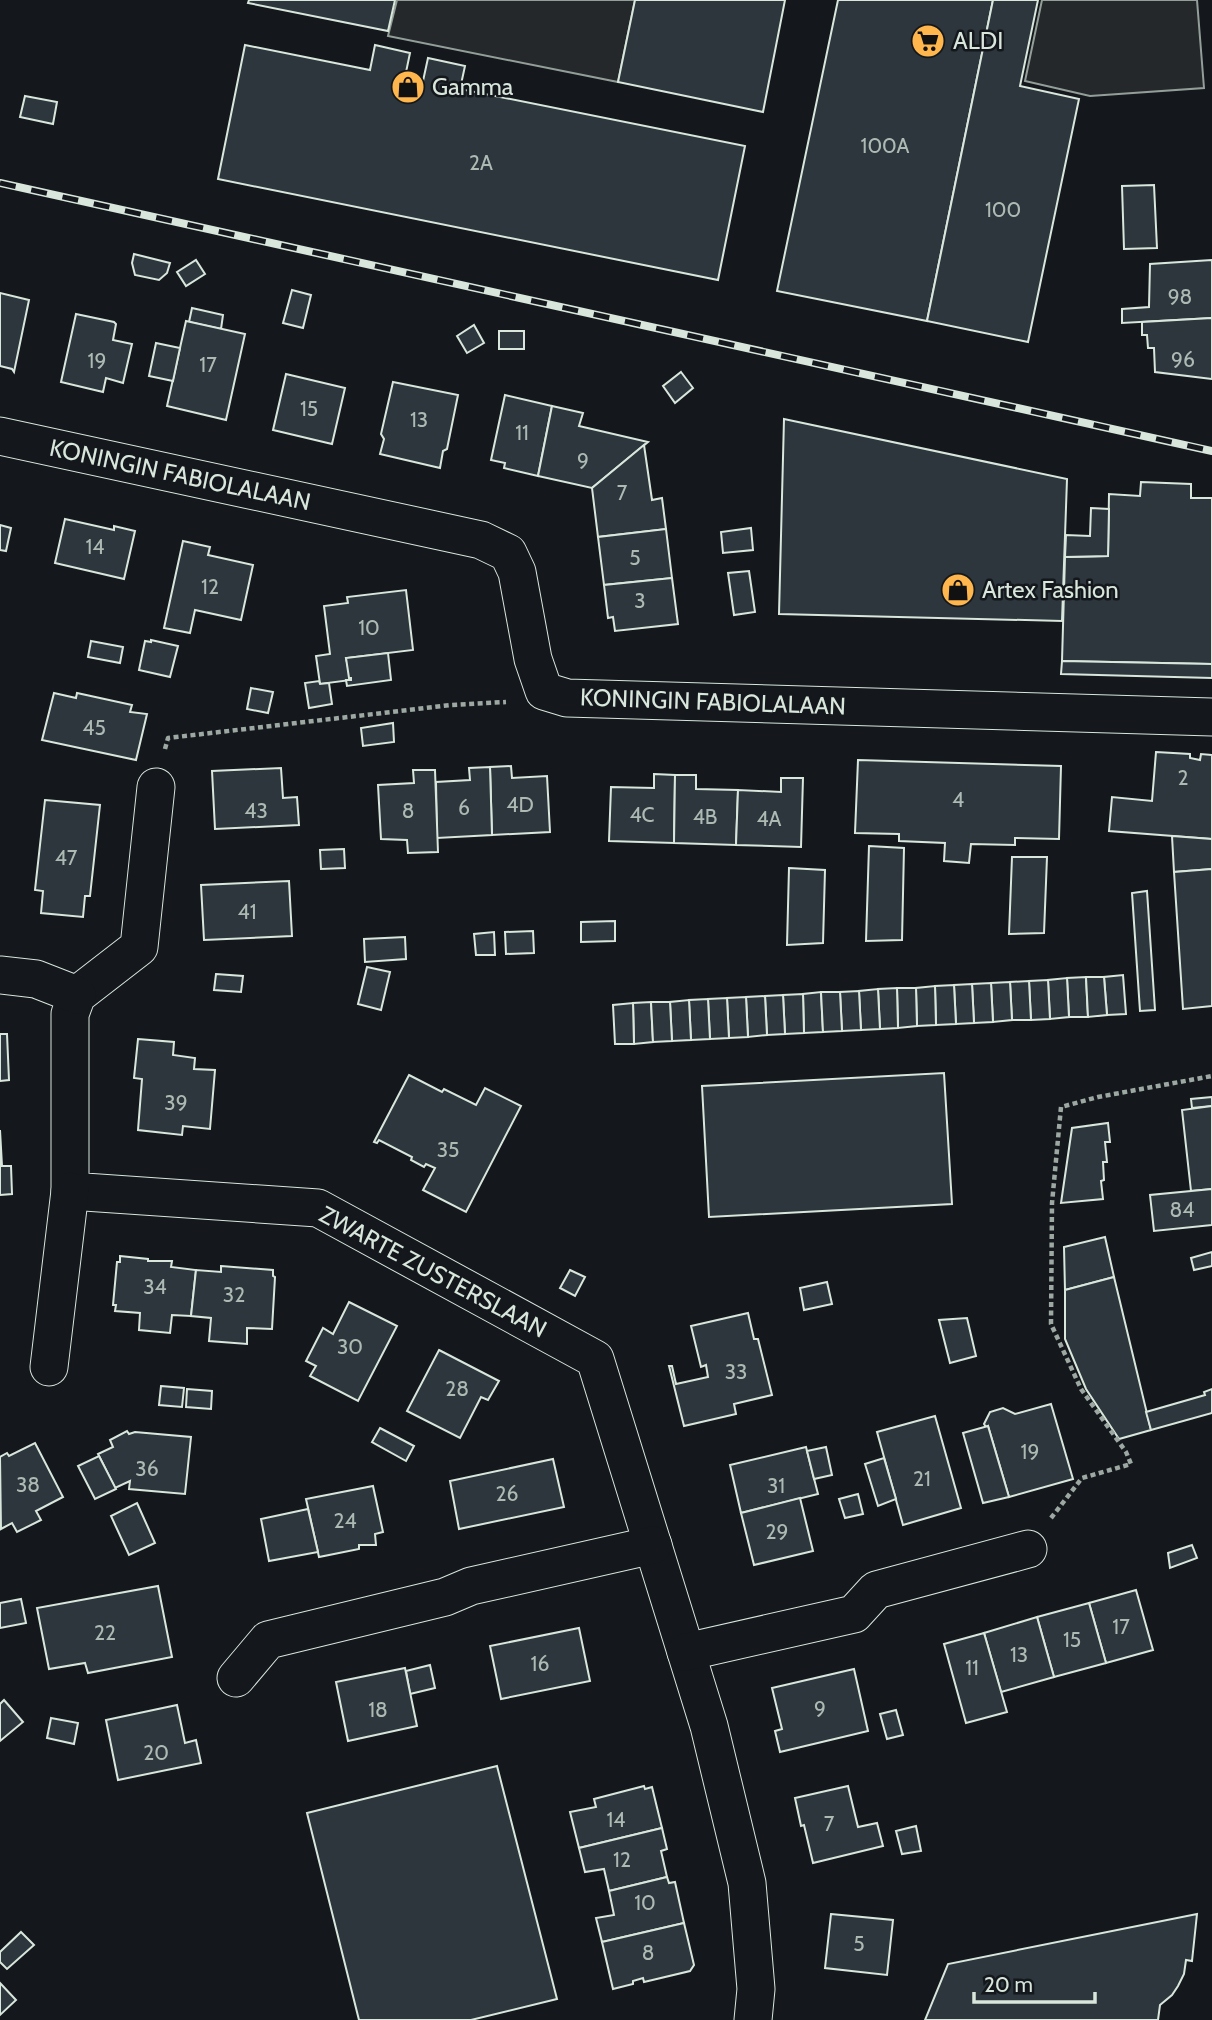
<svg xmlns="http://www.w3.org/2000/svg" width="1212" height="2020" font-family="Cabin,sans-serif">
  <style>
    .parking { fill: #24282b; stroke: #939e99; stroke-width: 2 }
    .building { fill: #2c363c; stroke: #d8e6dc; stroke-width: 2 }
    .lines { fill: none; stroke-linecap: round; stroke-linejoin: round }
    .minor-casing { stroke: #d8e6dc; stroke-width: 39 }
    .path { stroke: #9da8a2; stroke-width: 4.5; stroke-dasharray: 5 3.5; stroke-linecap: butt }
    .minor { stroke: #14181c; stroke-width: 37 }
    .rail-casing { stroke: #d8e6dc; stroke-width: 8 }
    .rail { stroke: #14181c; stroke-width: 5; stroke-dasharray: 16; stroke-linecap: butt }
    .labels { text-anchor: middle; stroke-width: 5; stroke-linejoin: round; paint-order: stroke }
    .number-label { font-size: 21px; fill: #adbab4 }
    .poi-label { font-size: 24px; fill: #d8e6dc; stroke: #14181c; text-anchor: start }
    .street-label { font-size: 24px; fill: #d8e6dc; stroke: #14181c }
  </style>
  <rect width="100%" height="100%" fill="#14181c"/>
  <!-- parking -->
  <g class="parking">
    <path d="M397,0h238l-17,82 -230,-46z"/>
    <path d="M1042,0h155l7,88 -114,8 -65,-15z"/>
  </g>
  <!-- building -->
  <g class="building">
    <path d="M249,0h146l-7,31 -140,-28z"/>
    <path d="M635,0h150l-22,112 -145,-30z"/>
    <path d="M838,0h155l-66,321 -150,-30z"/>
    <path d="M993,0h45l-18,86 59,13 -51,243 -101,-21z"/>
    <path d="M245,45l125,25 5,-25 35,8 -5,24 18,4 5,-23 37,8 -5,23 285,57 -27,134 -500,-101z"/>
    <path d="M25,96l32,6 -4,22 -33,-7z"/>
    <path d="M1154,185l3,63 -33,1 -2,-63z"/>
    <path d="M134,254l36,9 -3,10 -8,7 -24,-5 -3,-12z"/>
    <path d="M196,260l9,14 -19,12 -9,-14z"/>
    <path d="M1212,260v58l-90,5v-14l27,-2 1,-43z"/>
    <path d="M292,290l19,5 -8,33 -20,-5z"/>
    <path d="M0,293l29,7 -15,72 -2,-3 -12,-3z"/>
    <path d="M192,308l31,7 -2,14 -32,-7z"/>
    <path d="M76,314l38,8 2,2 -3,16 19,4 -9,39 -17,-5 -3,14 -42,-10z"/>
    <path d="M1212,318v61l-57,-7 -1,-24h-6l-1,-13h-5v-13z"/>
    <path d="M186,321l59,13 -19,86 -59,-14z"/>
    <path d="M474,325l10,18 -17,10 -10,-17z"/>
    <rect x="499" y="331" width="25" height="18"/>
    <path d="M156,343l24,5 -7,33 -24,-5z"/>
    <path d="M681,372l12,16 -18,15 -12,-17z"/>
    <path d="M286,374l59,14 -13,56 -59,-14z"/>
    <path d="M393,382l65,13 -11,54 -4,2 -3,17 -60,-14 4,-15 -3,-5z"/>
    <path d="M505,395l47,11 -14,70 -34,-8 1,-5 -14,-3z"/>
    <path d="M552,406l31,7 -4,13 69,16 -56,46 -54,-12z"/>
    <path d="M784,419l283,60 -5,142 -283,-7z"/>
    <path d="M644,445l8,55 10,-2 4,31 -68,8 -6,-49z"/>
    <path d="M1141,482l50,2v14h21v166l-150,-3 3,-104 43,-1 1,-62 31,2z"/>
    <path d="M1091,508l18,1 -1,47 -43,1 1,-22 24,1z"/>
    <path d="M65,519l49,11v-4l21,5 -11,48 -69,-16z"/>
    <path d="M0,525l11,3 -5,23 -6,-1z"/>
    <path d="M751,528l2,22 -30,3 -2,-21z"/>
    <path d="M666,529l6,49 -68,7 -6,-48z"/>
    <path d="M183,541l27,6 -2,8 45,10 -12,55 -46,-10 -5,23 -26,-5z"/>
    <path d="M749,571l6,41 -21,3 -6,-42z"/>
    <path d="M672,578l6,46 -63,7 -2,-14 -5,1 -4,-33z"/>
    <path d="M406,590l7,60 -67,8 5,22 -31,4 -4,-28 14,-2 -6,-48 24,-3 -1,-6z"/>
    <path d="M151,640l27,6 -8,31 -31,-7 6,-29 6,1z"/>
    <path d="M91,641l32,6 -3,16 -32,-6z"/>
    <path d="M388,653l3,27 -44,6 -1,-6h5v-2h-2l-3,-20z"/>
    <path d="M1062,661l150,3v14l-151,-4z"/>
    <path d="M319,681l1,3 9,-1 3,21 -23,4 -4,-25z"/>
    <path d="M251,688l22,4 -5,21 -21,-4z"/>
    <path d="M54,693l22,5 1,-5 55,12 -2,7 17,2 -11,46 -94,-20z"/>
    <path d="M393,723l1,19 -31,4 -2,-18z"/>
    <path d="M1156,752l34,2v4l10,2 1,-6 11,1v84l-103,-8 3,-34 40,4z"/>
    <path d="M858,760l203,6 -2,73 -44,-1v7l-44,-1 -2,19 -25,-2 1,-18 -46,-2v-7l-44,-1z"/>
    <path d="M511,766l1,12 35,-2 3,56 -58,3 -2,-68z"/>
    <path d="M490,767l2,68 -55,3 -1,-56 34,-2 -1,-12z"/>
    <path d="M281,768l2,30 14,-1 2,28 -84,4 -3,-58z"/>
    <path d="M413,770h22l3,82 -30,1 -1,-13 -26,-1 -3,-54 36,-2z"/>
    <path d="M654,774l21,1 -1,68 -65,-2 2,-54 43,1z"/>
    <path d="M675,775h21v14l42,1 -2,55 -62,-2z"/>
    <path d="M781,778h22l-2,69 -65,-2 2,-55 43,2z"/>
    <path d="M45,800l55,5 -10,91h-5l-2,21 -42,-4 2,-22 -8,-1z"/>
    <path d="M1172,836l40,3v30l-38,3z"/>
    <path d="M869,846l35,2 -2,92 -36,1z"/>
    <path d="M344,849l1,19 -24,1 -1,-19z"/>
    <path d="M1012,857h35l-3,76 -35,1z"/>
    <path d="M789,868l36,2 -2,73 -36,2z"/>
    <path d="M1212,869v137l-29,3 -9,-137z"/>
    <path d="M289,881l3,55 -88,4 -3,-55z"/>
    <path d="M1147,891l8,119 -15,1 -8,-118z"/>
    <path d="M615,921v20l-34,1v-20z"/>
    <path d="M533,931l1,22 -28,1 -1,-22z"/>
    <path d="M494,932l1,23h-19l-2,-21z"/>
    <path d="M405,937l1,22 -41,3 -1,-23z"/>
    <path d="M367,967l23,5 -9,38 -23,-6z"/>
    <path d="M216,974l27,2 -2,16 -27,-2z"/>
    <path d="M1123,975l3,39 -19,1 -3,-38z"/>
    <path d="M1086,977l2,40h-19l-2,-39z"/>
    <path d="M1086,977h18l3,38 -19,2z"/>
    <path d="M1067,978l2,39 -19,2 -2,-39z"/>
    <path d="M1048,980l2,39 -19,1 -2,-39z"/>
    <path d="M1029,981l2,39h-19l-2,-38z"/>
    <path d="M1010,982l2,38 -19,2 -2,-39z"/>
    <path d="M991,983l2,39 -19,1 -2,-39z"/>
    <path d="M972,984l2,39 -18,1 -2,-39z"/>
    <path d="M954,985l2,39 -20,1 -1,-39z"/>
    <path d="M935,986l1,39 -19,1 -1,-38z"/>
    <path d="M897,988h19l1,38 -19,2z"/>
    <path d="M897,988l1,40 -18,1 -2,-40z"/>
    <path d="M878,989l2,40 -19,1 -2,-39z"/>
    <path d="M859,991l2,39 -19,1 -2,-39z"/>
    <path d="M821,992l2,40 -19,1 -1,-39z"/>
    <path d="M821,992h19l2,39 -19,1z"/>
    <path d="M803,994l1,39 -19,1 -2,-39z"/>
    <path d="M783,995l2,39 -18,1 -2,-39z"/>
    <path d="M765,996l2,39 -19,2 -2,-40z"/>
    <path d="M746,997l2,40 -19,1 -2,-40z"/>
    <path d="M727,998l2,40 -19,1 -2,-40z"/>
    <path d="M708,999l2,40 -19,1 -2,-40z"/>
    <path d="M689,1000l2,40 -19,1 -2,-39z"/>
    <path d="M651,1002l2,40 -19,2 -1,-41z"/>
    <path d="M651,1002h19l2,39 -19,1z"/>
    <path d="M633,1003l1,41h-19l-2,-39z"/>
    <path d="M0,1034h7l2,46 -9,1z"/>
    <path d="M138,1039l36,3 -1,13 22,3 -1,11 21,1 -5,59 -27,-3 -1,9 -44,-5 4,-51 -8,-1z"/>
    <path d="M944,1073l8,131 -243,13 -7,-131z"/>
    <path d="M409,1075l33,17 2,-3 32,16 9,-17 36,18 -55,106 -43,-22 12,-22 -9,-4 -2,3 -13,-7 1,-3 -33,-17 -2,3 -3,-1z"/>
    <path d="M1212,1097v9l-20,2 -1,-9z"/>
    <path d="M1212,1106v83l-21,2 -9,-81z"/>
    <path d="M1108,1123l2,19h-5l2,20h-4l1,18 -3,1 2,18 -42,4 11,-75z"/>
    <path d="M0,1130l2,36h9l1,28 -12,1z"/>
    <path d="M1212,1189v36l-58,6 -4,-36z"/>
    <path d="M1105,1237l9,40 -49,13 -1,-43z"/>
    <path d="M1212,1252v14l-18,4 -3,-12z"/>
    <path d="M120,1256l28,3v2h24l-1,6 25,3 -5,46 -19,-1 -2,18 -31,-3 1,-17 -25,-2 1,-6h-3l4,-43h3z"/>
    <path d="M221,1266l52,4v6l2,1 -3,52 -25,-1v16l-38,-3 2,-23 -20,-2 5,-46 25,2z"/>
    <path d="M570,1270l15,7 -10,19 -15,-8z"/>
    <path d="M1114,1277l37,153 -32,9 -33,-50 -21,-50v-49z"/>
    <path d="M827,1282l5,22 -28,6 -4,-22z"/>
    <path d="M349,1302l48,24 -39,75 -48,-25 6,-10 -10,-5 17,-33 10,6z"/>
    <path d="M748,1313l6,26h4l14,56 -38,9 2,10 -52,12 -15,-60h3l4,18 32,-7 -2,-12 -5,2 -10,-41z"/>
    <path d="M967,1318l9,38 -26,7 -11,-43z"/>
    <path d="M439,1350l60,31 -11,19 -7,-3 -21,41 -53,-27z"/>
    <path d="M161,1386l23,2 -2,19 -23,-2z"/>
    <path d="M187,1389l25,2 -1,18 -25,-2z"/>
    <path d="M1212,1389v24l-61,17 -5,-18 59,-17 -1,-3z"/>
    <path d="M1051,1404l22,75 -64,18 -21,-71 -2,1 -2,-3 6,-12 13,-4 12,6z"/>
    <path d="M935,1416l26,92 -58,17 -26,-93z"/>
    <path d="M988,1426l21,71 -26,6 -20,-70z"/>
    <path d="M380,1428l34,18 -8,15 -34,-19z"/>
    <path d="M127,1431l2,3 6,-2 56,5 -6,57 -56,-5 1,-8 -15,7 -17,-34 15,-7 -3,-7z"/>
    <path d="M35,1443l28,54 -27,14 5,9 -24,12 -5,-9 -11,6 -1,-72 7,-4 2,3z"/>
    <path d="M806,1447l12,47 -77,19 -11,-48z"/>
    <path d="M826,1447l6,28 -18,4 -7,-28z"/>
    <path d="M99,1456l17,33 -21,10 -17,-33z"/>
    <path d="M884,1458l12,41 -18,7 -13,-42z"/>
    <path d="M553,1459l11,48 -105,22 -9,-48z"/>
    <path d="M373,1486l10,46 -8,2 1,11h-17v4l-40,8 -13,-58z"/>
    <path d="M858,1494l5,20 -18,4 -6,-19z"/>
    <path d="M800,1498l13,53 -59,14 -13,-52z"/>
    <path d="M137,1503l18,40 -26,12 -18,-39z"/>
    <path d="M308,1509l10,43 -49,9 -8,-42z"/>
    <path d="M1192,1545l5,13 -27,10 -2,-15z"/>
    <path d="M158,1586l14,71 -84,16 -3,-10 -36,6 -12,-61z"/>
    <path d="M1136,1590l17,60 -47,13 -17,-60z"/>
    <path d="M21,1599l5,24 -26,5v-25z"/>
    <path d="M1089,1603l17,60 -52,14 -17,-60z"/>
    <path d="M1037,1617l17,60 -53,15 -17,-59z"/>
    <path d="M579,1628l11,53 -89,18 -11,-53z"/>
    <path d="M984,1633l23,79 -41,11 -22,-79z"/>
    <path d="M430,1665l5,23 -25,6 -4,-23z"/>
    <path d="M405,1668l12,58 -69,15 -12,-59z"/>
    <path d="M854,1669l14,62 -88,21 -5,-21 7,-2 -10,-41z"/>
    <path d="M4,1700l19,22 -23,19v-37z"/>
    <path d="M177,1705l8,38 11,-3 5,23 -83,17 -12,-60z"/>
    <path d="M896,1710l7,25 -16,4 -7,-25z"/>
    <path d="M51,1718l27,5 -4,21 -27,-6z"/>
    <path d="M497,1766l60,233 -86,21h-112l-52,-207z"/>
    <path d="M644,1786l1,3 7,-2 10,41 -83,20 -9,-36 26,-5 -2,-8z"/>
    <path d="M848,1786l10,41 19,-4 6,23 -70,17 -9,-38 -3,1 -6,-28z"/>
    <path d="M916,1826l5,25 -19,3 -6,-23z"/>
    <path d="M662,1828l5,21 -6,2 6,26 -58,14 -5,-22 -19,3 -6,-24z"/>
    <path d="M667,1877l2,6 6,-1 9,41 -82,19 -6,-24 18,-3 -5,-24z"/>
    <path d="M831,1914l62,6 -6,55 -62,-7z"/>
    <path d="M1197,1914l-5,47 -6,-1 -2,14 -6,12 -6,9 -12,10 -2,15h-233l23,-56z"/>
    <path d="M684,1923l10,42 -4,6 -46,11 -1,-4 -10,3v3l-20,5 -11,-47z"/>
    <path d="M21,1932l13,13 -27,24 -7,-7v-10z"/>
    <path d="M0,1983l16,17 -16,15z"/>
  </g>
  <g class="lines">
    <defs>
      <g id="minor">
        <path d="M0,436l481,104 27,13 9,19 16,87 11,32 23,7 645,19"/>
        <path d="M156,787l-17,160 -62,48 -7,19v177l248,17 277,151 114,367 38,157 9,106 -3,31"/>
        <path d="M0,975l36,4 41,16"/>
        <path d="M49,1367l21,-176"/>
        <path d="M686,1652l168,-38 22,-24 152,-41"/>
        <path d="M236,1678l32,-38 177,-43 26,-11 182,-41"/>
      </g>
    </defs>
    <!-- minor casing -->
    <use href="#minor" class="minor-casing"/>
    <!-- path -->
    <g class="path">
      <path d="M165,749l3,-11 283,-33 55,-3"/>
      <path d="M1051,1518l31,-40 49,-14 -5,-12 -45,-63 -30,-65 1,-121 9,-96 37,-10 114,-21"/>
    </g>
    <!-- minor -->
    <use href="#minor" class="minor"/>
    <defs>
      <path id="rail" d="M0,183l1212,268"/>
    </defs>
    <!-- rail casing -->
    <use href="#rail" class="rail-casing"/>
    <!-- rail -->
    <use href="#rail" class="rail"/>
  </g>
  <!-- icons -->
  <defs>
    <symbol id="supermarket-disc" viewBox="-11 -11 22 22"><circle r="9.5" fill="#ffb74d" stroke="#14181c"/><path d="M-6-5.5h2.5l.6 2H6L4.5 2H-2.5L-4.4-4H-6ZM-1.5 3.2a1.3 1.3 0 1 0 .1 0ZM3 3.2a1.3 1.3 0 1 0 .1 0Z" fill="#111"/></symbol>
    <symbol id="shop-disc" viewBox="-11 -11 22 22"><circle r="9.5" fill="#ffb74d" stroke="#14181c"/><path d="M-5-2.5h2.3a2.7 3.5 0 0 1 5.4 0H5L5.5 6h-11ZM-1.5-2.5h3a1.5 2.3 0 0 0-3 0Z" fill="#111"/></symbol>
  </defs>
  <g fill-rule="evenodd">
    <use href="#supermarket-disc" x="909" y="22" width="38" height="38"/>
    <use href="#shop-disc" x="389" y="68" width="38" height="38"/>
    <use href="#shop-disc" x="939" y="571" width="38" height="38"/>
  </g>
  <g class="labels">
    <!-- number labels -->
    <g class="number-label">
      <text x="885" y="153">100A</text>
      <text x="481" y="170">2A</text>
      <text x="1003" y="217">100</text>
      <text x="1180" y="304">98</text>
      <text x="1183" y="367">96</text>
      <text x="97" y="368">19</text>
      <text x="208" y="372">17</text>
      <text x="309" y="416">15</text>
      <text x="419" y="427">13</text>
      <text x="522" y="440">11</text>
      <text x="583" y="468">9</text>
      <text x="622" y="500">7</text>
      <text x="95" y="554">14</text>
      <text x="635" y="565">5</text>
      <text x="210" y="594">12</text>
      <text x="640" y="608">3</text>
      <text x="369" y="635">10</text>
      <text x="94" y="735">45</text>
      <text x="1183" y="785">2</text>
      <text x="958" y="807">4</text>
      <text x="520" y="812">4D</text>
      <text x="464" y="815">6</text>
      <text x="256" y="818">43</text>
      <text x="408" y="818">8</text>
      <text x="642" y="822">4C</text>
      <text x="705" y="824">4B</text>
      <text x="769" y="826">4A</text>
      <text x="66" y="865">47</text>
      <text x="247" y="919">41</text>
      <text x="176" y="1110">39</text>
      <text x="448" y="1157">35</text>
      <text x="1182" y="1217">84</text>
      <text x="155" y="1294">34</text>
      <text x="234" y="1302">32</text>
      <text x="350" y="1354">30</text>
      <text x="736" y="1379">33</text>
      <text x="457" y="1396">28</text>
      <text x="1030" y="1459">19</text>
      <text x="147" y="1476">36</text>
      <text x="922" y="1486">21</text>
      <text x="28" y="1492">38</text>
      <text x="776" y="1493">31</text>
      <text x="507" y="1501">26</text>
      <text x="345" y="1528">24</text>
      <text x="777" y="1539">29</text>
      <text x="1121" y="1634">17</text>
      <text x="105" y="1640">22</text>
      <text x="1072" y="1647">15</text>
      <text x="1019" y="1662">13</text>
      <text x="540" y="1671">16</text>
      <text x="972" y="1675">11</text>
      <text x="820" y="1716">9</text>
      <text x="378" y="1717">18</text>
      <text x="156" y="1760">20</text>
      <text x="616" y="1827">14</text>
      <text x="829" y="1831">7</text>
      <text x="622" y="1867">12</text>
      <text x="645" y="1910">10</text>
      <text x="859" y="1951">5</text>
      <text x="648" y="1960">8</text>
    </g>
    <!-- poi labels -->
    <g class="poi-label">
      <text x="953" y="49">ALDI</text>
      <text x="432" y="95">Gamma</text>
      <text x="982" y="598">Artex Fashion</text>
    </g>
    <!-- street labels -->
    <g class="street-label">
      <text transform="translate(180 475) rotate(12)" y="8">KONINGIN FABIOLALAAN</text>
      <text transform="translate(713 702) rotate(2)" y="8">KONINGIN FABIOLALAAN</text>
      <text transform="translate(433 1272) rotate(28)" y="8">ZWARTE ZUSTERSLAAN</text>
    </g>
  </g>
  <!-- scale -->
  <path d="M974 1992v10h121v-10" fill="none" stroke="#d8e6dc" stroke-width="3.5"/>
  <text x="984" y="1992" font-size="21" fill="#d8e6dc" stroke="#14181c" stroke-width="5" paint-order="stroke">20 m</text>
</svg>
